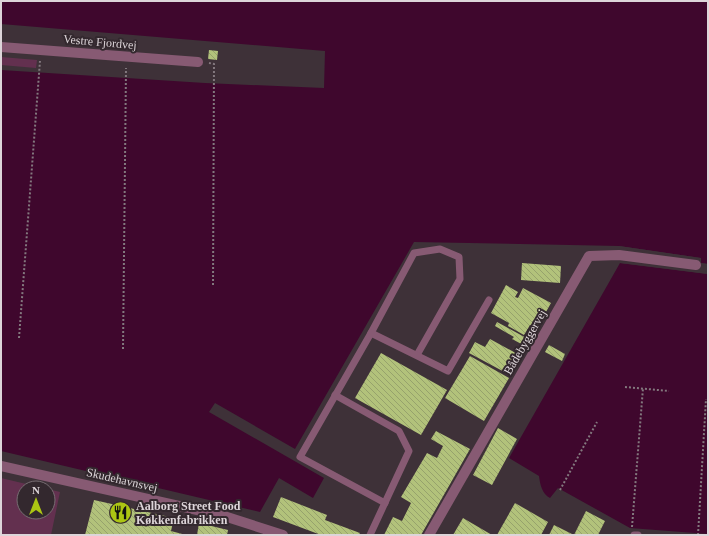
<svg xmlns="http://www.w3.org/2000/svg" width="709" height="536" font-family="Georgia,serif">
  <style>
    .green { fill: #63304f }
    .water { fill: #3f072d }
    .pier { fill: #3e3138 }
    .building { fill: url(#building-back-hatch) }
    .lines { fill: none; stroke-linecap: round; stroke-linejoin: round }
    .path { stroke: #83787e; stroke-width: 2; stroke-dasharray: 2 2; stroke-linecap: butt }
    .lane { stroke: #875a73; stroke-width: 7 }
    .street { stroke: #875a73; stroke-width: 10 }
    .labels { text-anchor: middle; stroke-width: 4; stroke-linejoin: round; paint-order: stroke }
    .street-label { font-size: 12px; fill: #ddd5d9; stroke: #33282e }
    .poi-label { font-size: 12px; font-weight: bold; fill: #ddd5d9; stroke: #33282e; text-anchor: start }
  </style>
  <defs>
    <pattern id="building-back-hatch" width="6" height="6" patternUnits="userSpaceOnUse"><rect width="6" height="6" fill="#b2c27b"/><path d="M-1 5l2 2M0 0l6 6M5-1l2 2" fill="none" stroke="#96a26c"/></pattern>
  </defs>
  <rect width="100%" height="100%" fill="#3e3138"/>
  <!-- green -->
  <g class="green">
    <path d="M1,57l36,3 -1,8 -35,-3z"/>
    <path d="M1,478l42,10h-19v24h24v-23l12,3 -9,43h-50z"/>
  </g>
  <!-- water -->
  <g class="water">
    <path d="M1,1h707v263l-8,-1 1,-5 -82,-12 -205,-4 -119,207 -80,-46 -6,9 115,66 -11,20 -34,-20 -19,34 -259,-61v-381l204,13 119,5 1,-37 -324,-27z"/>
    <path d="M620,263l88,11v260l-78,-6 -72,-40 -8,10c-8,-4 -10,-14 -11,-22l-30,-18z"/>
  </g>
  <!-- pier -->
  <g class="pier">
    <path d="M619,246l82,12v5l7,1v2l-8,-1 -1,-6 -80,-11z"/>
    <path d="M620,261l88,11v2l-88,-11z"/>
  </g>
  <!-- building -->
  <g class="building">
    <path d="M209,50l9,1 -1,9 -9,-1z"/>
    <path d="M522,263l39,3 -1,17 -39,-3z"/>
    <path d="M506,285l12,7 -3,5 3,1 5,-10 28,15 -14,25 -7,-3 -6,10 -16,-9 1,-3 -18,-10z"/>
    <path d="M497,322l33,18 -3,7 -15,-8 2,-2 -19,-11z"/>
    <path d="M490,339l31,17 -11,19 -41,-22 6,-11 10,5z"/>
    <path d="M549,345l16,9 -3,7 -17,-9z"/>
    <path d="M381,353l66,37 -26,45 -66,-37z"/>
    <path d="M470,356l39,22 -25,43 -39,-23z"/>
    <path d="M498,428l19,11 -25,46 -19,-10z"/>
    <path d="M436,431l34,18 -49,86h-37l9,-18 9,4 9,-18 -10,-6 26,-44 10,5 6,-12 -12,-7z"/>
    <path d="M281,497l46,18 -2,5 35,13 -1,2h-38l-48,-18z"/>
    <path d="M94,500l80,18 -3,13 15,4h-101z"/>
    <path d="M515,503l33,19 -7,13h-44z"/>
    <path d="M586,511l19,10 -7,14h-24z"/>
    <path d="M463,518l29,17h-39z"/>
    <path d="M199,523l29,7 -1,5h-30z"/>
    <path d="M554,525l20,10h-25z"/>
  </g>
  <g class="lines">
    <!-- path -->
    <g class="path">
      <path d="M209,63l5,1 -1,223"/>
      <path d="M19,338l21,-277"/>
      <path d="M123,349l3,-281"/>
      <path d="M625,387l44,4"/>
      <path d="M560,490l37,-68"/>
      <path d="M632,527l11,-139"/>
      <path d="M673,535h23"/>
      <path d="M698,535l8,-136"/>
    </g>
    <!-- lane -->
    <g class="lane">
      <path d="M371,333l43,-80 26,-4 19,8 1,22 -43,76"/>
      <path d="M335,395l64,36 10,20 -39,84"/>
      <path d="M385,503l-85,-46 71,-124 77,38 41,-71"/>
      <path d="M634,535h4"/>
    </g>
    <!-- street -->
    <g class="street">
      <path d="M1,47l197,15"/>
      <path d="M1,466l223,50 59,19"/>
      <path d="M429,535l160,-279 30,-1 77,10"/>
    </g>
  </g>
  <!-- icons -->
  <defs>
    <symbol id="restaurant-disc" viewBox="-11 -11 22 22"><circle r="9.5" fill="#acc613" stroke="#33282e"/><path d="M-5-6h1v4h1v-4h1v4h1v-4h1v5L-1.5 .5V6h-2V.5L-5-1ZM5-6V6H3V1.5H1.5Q1.5-4 5-6Z" fill="#111"/></symbol>
  </defs>
  <g fill-rule="evenodd">
    <use href="#restaurant-disc" x="108" y="500" width="25" height="25"/>
  </g>
  <g class="labels">
    <!-- street labels -->
    <g class="street-label">
      <text transform="translate(100 42) rotate(5)" y="4">Vestre Fjordvej</text>
      <text transform="translate(525 342) rotate(-60)" y="4">Bådebyggervej</text>
      <text transform="translate(122 480) rotate(13)" y="4">Skudehavnsvej</text>
    </g>
    <!-- poi labels -->
    <g class="poi-label">
      <text x="136" y="510">Aalborg Street Food<tspan x="136" dy="14">Køkkenfabrikken</tspan></text>
    </g>
  </g>
  <!-- border -->
  <rect width="709" height="536" fill="none" stroke="#ddd5d9" stroke-width="4"/>
  <!-- north arrow -->
  <g transform="translate(36 500)"><circle r="19" fill="#33282e" stroke="#776d72"/>
  <path d="M0-3L7 15L0 10L-7 15Z" fill="#acc613"/>
  <text y="-6" font-size="11" font-weight="bold" text-anchor="middle" fill="#ddd5d9">N</text>
  </g>
</svg>
